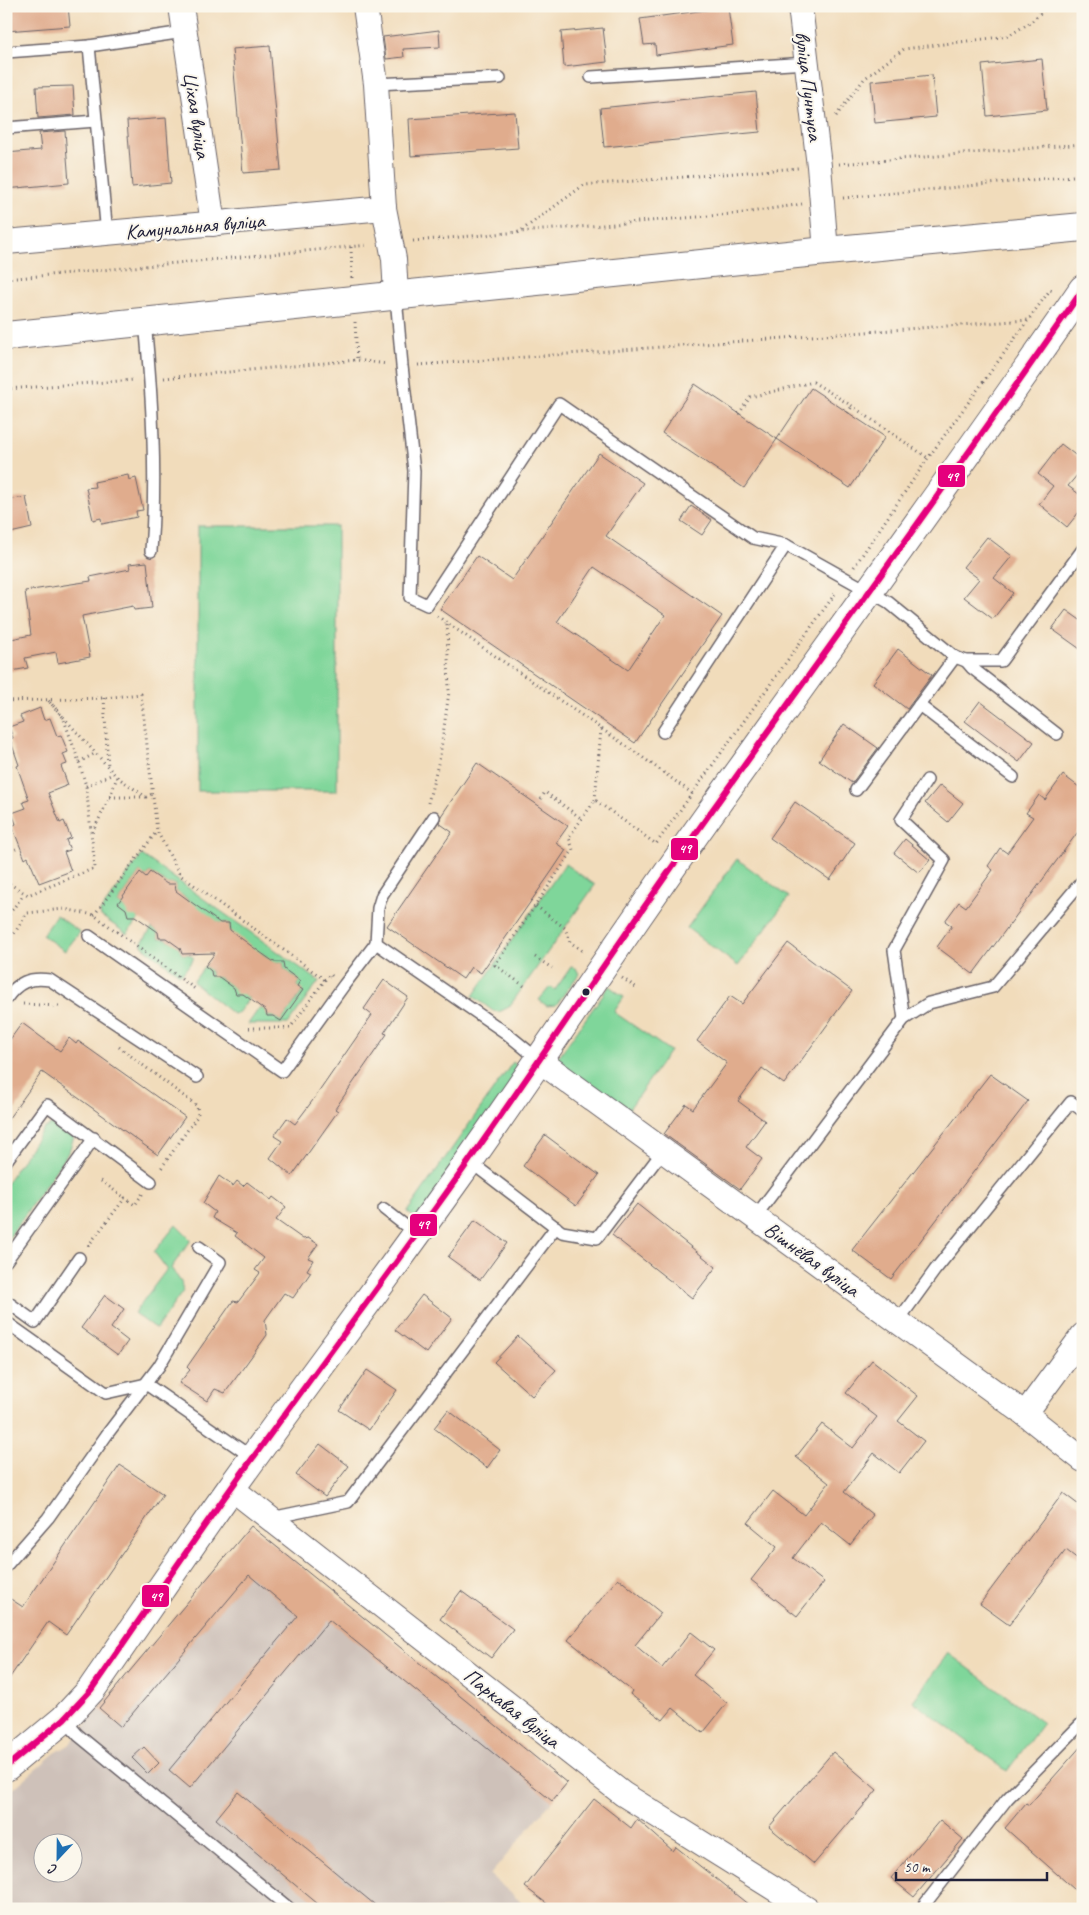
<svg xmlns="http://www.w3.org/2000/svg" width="1089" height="1915" font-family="Caveat,sans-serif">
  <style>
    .industrial { fill: #cec1b9; fill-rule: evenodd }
    .green { fill: #7fd69a; stroke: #507c6a }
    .building { fill: #e0ac8d; fill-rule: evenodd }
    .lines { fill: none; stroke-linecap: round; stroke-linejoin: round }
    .lane-casing { stroke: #6a6368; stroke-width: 14 }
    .street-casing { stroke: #6a6368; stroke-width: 26 }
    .secondary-casing { stroke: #6a6368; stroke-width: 30 }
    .path { stroke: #6a6368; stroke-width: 3; stroke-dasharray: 1 4; stroke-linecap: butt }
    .lane { stroke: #fff; stroke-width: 11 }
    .street { stroke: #fff; stroke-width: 24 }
    .secondary { stroke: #fff; stroke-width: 28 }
    .bus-1-casing { stroke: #fbf7ec; stroke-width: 10 }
    .bus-1 { stroke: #e5007d; stroke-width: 6 }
    .bus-dot { fill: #22223b; stroke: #fbf7ec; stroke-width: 2 }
    .labels { text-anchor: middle; stroke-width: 4; stroke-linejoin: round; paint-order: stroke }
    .street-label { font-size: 21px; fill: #22223b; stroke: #fbf7ec }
    .line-badge { stroke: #fbf7ec; stroke-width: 2 }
    .badge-label { font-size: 14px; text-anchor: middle; font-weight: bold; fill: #fff }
  </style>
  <rect width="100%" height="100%" fill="#fbf7ec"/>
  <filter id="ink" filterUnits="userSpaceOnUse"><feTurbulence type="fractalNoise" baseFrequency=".02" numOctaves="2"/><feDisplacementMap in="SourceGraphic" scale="10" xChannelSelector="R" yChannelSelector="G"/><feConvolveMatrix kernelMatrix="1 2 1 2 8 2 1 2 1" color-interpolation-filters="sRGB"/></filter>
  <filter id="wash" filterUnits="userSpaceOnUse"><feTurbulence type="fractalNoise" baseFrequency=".0096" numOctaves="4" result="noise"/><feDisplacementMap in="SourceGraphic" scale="20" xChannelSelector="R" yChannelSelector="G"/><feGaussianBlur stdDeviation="1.12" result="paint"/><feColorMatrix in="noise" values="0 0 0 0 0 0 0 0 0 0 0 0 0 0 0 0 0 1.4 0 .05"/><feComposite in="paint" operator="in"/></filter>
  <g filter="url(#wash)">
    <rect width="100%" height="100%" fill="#f1dcbb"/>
    <!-- industrial -->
    <path class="industrial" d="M251,1526l316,257 -77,92 39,34h-523v-114l49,-42 14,-8zM42,1842h30v30h-30z"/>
    <!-- green -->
    <g class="green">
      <rect x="198" y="526" width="139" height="265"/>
      <path d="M142,855l177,126 -31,43h-40l12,-17 6,4 1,5h6l8,5 22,-30 -6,-5 3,-5 -16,-12 -1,-7h-9l-13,-9 -3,4 -28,-26 -1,-8h-9l-33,-17 3,-5 -14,-10 -1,-7h-8l-17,-12 -4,5 -6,-5 -22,31 21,15 -12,16 -26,-18 -1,-4z"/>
      <path d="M737,859l52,38 -51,69 -51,-38z"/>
      <path d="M565,864l30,21 -86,122 -10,5 -6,-1 -20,-15z"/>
      <path d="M56,915l24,17 -15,19 -23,-16z"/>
      <path d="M152,928l6,4 1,6c10,0 20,6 23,16h6l6,4 -11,15 -4,1 -37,-28v-4z"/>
      <path d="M205,966l5,4 2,6 7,1 30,21 -11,15 -5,1 -40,-32z"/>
      <path d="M571,967l5,1 3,6 -23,31 -9,1 -8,-6 11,-13 5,3z"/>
      <path d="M609,986l15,11 -10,15 56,39 -44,62 -72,-50z"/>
      <path d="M513,1062l10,9 -105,149 -11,-8z"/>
      <path d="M53,1124l21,13 -5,14 -63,91v-58l37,-55z"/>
      <path d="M176,1225l15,15 -20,28 10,14 2,9 -27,38 -22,-16 33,-44 -13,-17z"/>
      <path d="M948,1653l95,70 -36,48 -94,-70z"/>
    </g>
    <g id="blocks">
      <!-- building -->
      <g class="building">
        <path d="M6,6h62l2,20 -64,5z"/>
        <path d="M728,7l5,38 -77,10 -1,-11 -11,1 -4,-26z"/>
        <path d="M603,28l4,34 -43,5 -3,-35z"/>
        <path d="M439,30l1,17 -37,2 1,8 -18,2 -3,-22z"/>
        <path d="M270,46l11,124 -38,3 -11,-124z"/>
        <path d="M1042,59l5,51 -60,6 -5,-51z"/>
        <path d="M932,75l4,42 -61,6 -4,-42z"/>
        <path d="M73,86l2,29 -37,3 -2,-31z"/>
        <path d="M756,92l4,40 -156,15 -4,-39z"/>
        <path d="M515,112l3,36 -107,8 -2,-37z"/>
        <path d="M166,118l5,65 -39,4 -5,-66z"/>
        <path d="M65,131l4,52 -63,6v-36l35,-3 -2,-17z"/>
        <path d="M695,384l82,55 -33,49 -82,-55z"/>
        <path d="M811,388l74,49 -35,51 -73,-49z"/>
        <path d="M1061,444l22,17v7l-15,18 15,11v10l-16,20 -28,-23 14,-18 -15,-12z"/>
        <path d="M599,453l44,30 -37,53 116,80 -87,127 -195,-134 37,-53 35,24zM594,567l71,48 -37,55 -71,-48z"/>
        <path d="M128,475l1,5 7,-2 7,32 -7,1 1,6 -35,7 -1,-6 -8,2 -7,-32 9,-1 -1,-5z"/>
        <path d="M26,497l6,31 -26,6v-34z"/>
        <path d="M691,506l21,14 -10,15 -21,-14z"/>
        <path d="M987,537l25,19 -18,22 19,15 -20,26 -29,-22 15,-18 -16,-12z"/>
        <path d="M147,562l5,46 -18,2 -1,-4 -51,10 8,41 -32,6 -2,-11 -31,6 3,10 -22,4v-32l25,-5 -6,-44 66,-10 -1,-4 40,-8 -1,-5z"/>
        <path d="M1066,610l17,12v29l-31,-22z"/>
        <path d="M898,649l34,26 -25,34 -34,-26z"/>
        <path d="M980,701l54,41 -15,20 -54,-41z"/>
        <path d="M40,708l4,12 6,-2 7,18 4,-1 7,17 -5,2 4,10 -6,2 7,19 -20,8 12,30 4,-2 7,17 -5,2 4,10 -6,2 7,19 -32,12 -11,-26 -3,2 -13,-33 4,-2 -4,-11 14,-5 -3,-6 6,-2 -12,-34 2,-1 -9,-26 3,-1 -4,-11 14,-5 -3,-6z"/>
        <path d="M844,724l34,24 -26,35 -33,-23z"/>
        <path d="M477,763l91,63 -12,17 10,7 -14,21 -71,102 -10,-6 -8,12 -76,-53 65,-94 -13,-9 2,-7z"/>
        <path d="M1063,775l20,15v35l-110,149 -36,-27 15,-21 -7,-5 14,-19 7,5 27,-37 -5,-4 12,-18 7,5 26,-36 -7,-4 13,-18 6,5z"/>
        <path d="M940,785l23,18 -15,19 -23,-19z"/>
        <path d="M795,802l60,41 -25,37 -60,-42z"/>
        <path d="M905,839l25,21 -11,13 -25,-20z"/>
        <path d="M140,872l6,5 4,-5 17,12h8l1,7 44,32h9l1,7 20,15 24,17h9l1,7 16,12 -3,5 6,4 -22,31 -8,-5h-6l-1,-5 -23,-17h-7l-2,-6 -15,-11h-7l-1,-6 -6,-5 10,-13 -33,1 -2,-6 -14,-10h-7l-1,-6 -23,-16h-7l-2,-7 -8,-6z"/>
        <path d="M788,943l64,48 -68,93 -22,-16 -24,33 27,20 -19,26 16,12 -22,30 -76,-55 22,-30 7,5 34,-46 -30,-22 33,-45 12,8z"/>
        <path d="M384,980l24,17 -24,36 3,1 -52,75 3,2 -46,65 -22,-18 12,-17 -8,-5 13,-18 8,6 21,-28 56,-81 -8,-6z"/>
        <path d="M22,1023l38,28 9,-13 7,6 2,-3 107,76 -27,38 -116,-83 -36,50v-77z"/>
        <path d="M990,1074l38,27 -137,178 -39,-29z"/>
        <path d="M545,1135l54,40 -23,31 -53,-40z"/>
        <path d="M219,1176l14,10 4,-5 6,5 4,-4 24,18 2,-3 13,10 -10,13 27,19 5,-1 10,6 -10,14 5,2 -6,10 4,2 -18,26 -9,-5 -19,27 2,15 -42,58 -10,-4 -8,12 -28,-18 11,-13 -3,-3 46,-66 5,1 22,-29 -5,-3 9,-12 -29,-22 2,-3 -25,-15 3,-6 -12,-9z"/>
        <path d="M637,1204l79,63 -24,31 -80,-63z"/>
        <path d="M475,1220l32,23 -27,37 -32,-23z"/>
        <path d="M105,1295l19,14 -13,19 17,13 -10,14 -37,-27z"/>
        <path d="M422,1295l30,23 -26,35 -31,-23z"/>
        <path d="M518,1336l38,34 -24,26 -38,-34z"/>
        <path d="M872,1360l46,36 -20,25 26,20 -25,32 -25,-20 -30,39 29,23 -23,30 -29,-23 -28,36 31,24 -27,34 -46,-36 26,-33 -29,-24 25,-32 31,24 25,-32 -33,-26 26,-33 31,24 24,-31 -31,-24z"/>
        <path d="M367,1370l30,20 -28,40 -30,-20z"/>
        <path d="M448,1410l52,40 -13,18 -53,-40z"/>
        <path d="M320,1444l29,22 -24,31 -29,-22z"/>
        <path d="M120,1465l43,29 -97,141 -18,-13 -42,61v-87l17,11z"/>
        <path d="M1063,1493l20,15v55l-17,-13 -57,75 -29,-21z"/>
        <path d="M251,1526l316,257 -15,18 -223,-181 -139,168 -21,-18 129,-154 -49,-41 -128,152 -22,-19z"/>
        <path d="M618,1578l43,35 -26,32 27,23 29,-36 23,18 -21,25 34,28 -24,30 -30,-25 -10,12 -33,-26 2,-3 -64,-51z"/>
        <path d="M461,1591l52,38 -22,29 -51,-39z"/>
        <path d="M1083,1744v153l-78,-69 21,-25 3,2z"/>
        <path d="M144,1747l15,16 -11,11 -16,-16z"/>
        <path d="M833,1752l44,38 -63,74 -45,-37z"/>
        <path d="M238,1792l142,117h-56l-108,-90z"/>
        <path d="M594,1799l37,29 6,-9 36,32 3,-4 78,62h-200l-29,-22z"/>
        <path d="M940,1820l23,19 -49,58 -23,-19z"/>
      </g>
    </g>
  </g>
  <g filter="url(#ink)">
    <use href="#blocks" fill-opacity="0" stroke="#6a6368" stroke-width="1"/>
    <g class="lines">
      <defs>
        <g id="lane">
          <path d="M89,46l18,188"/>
          <path d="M6,52l83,-6 95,-14"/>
          <path d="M591,77l216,-14"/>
          <path d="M376,84l124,-6"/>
          <path d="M6,128l90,-7"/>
          <path d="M396,296l6,70 12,105 -4,126 17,8 132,-201 194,134 33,7"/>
          <path d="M145,321c7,76 12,154 6,230"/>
          <path d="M966,661l6,7 85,66"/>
          <path d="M919,705l94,72"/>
          <path d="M663,732l123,-187 102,57 67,55"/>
          <path d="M856,790l99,-133 11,4h35l82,-112"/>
          <path d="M89,936l193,135 62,-86 32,-42 2,-35 4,-13 52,-78"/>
          <path d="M376,943l130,90 33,27"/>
          <path d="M6,999c12,-17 23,-22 44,-19l147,97"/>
          <path d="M904,1019l-10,-69 50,-90 -43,-40 26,-40"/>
          <path d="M6,1161l41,-56 104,77"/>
          <path d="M469,1161l93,71 35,6 66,-87"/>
          <path d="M384,1209l32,25"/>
          <path d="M755,1217l149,-198 25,-16 64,-16 90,-107"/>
          <path d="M6,1261l88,-123"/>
          <path d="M6,1301l29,21 44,-64"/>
          <path d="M898,1321l37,-51 136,-168 12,9"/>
          <path d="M6,1322l100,71 40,-9 107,74"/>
          <path d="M271,1518l77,-16 208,-275"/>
          <path d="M6,1566l42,-48 60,-85 51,-67 61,-104 -21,-15"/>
          <path d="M64,1719l14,16 212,174"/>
          <path d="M921,1909l86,-110 76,-77"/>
        </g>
        <g id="street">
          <path d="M181,6l32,218"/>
          <path d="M365,6l11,78 8,124 10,51 2,36"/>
          <path d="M800,6l19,160 7,85"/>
          <path d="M6,242l378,-34"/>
          <path d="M540,1061l485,353 58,46"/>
          <path d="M1025,1414l58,-79"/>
          <path d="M231,1488l392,306 184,115"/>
        </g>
        <g id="secondary">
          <path d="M6,336l820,-85 257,-24"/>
          <path d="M6,1767l58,-48 27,-29c46,-66 91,-133 138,-199 77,-107 157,-213 233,-320 87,-123 169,-248 256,-369 122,-171 246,-340 365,-513"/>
        </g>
      </defs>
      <!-- lane casing -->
      <use href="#lane" class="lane-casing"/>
      <!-- street casing -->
      <use href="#street" class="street-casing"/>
      <!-- secondary casing -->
      <use href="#secondary" class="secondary-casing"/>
      <!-- path -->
      <g class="path">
        <path d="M836,116l28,-37 40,-30 104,-13 23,-14 17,-16"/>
        <path d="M839,164l244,-20"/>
        <path d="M843,198l240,-23"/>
        <path d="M518,233l66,-48 214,-17"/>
        <path d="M413,241l331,-28 58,-9"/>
        <path d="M351,247l1,31"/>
        <path d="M6,279l363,-34"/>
        <path d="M355,322l2,38"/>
        <path d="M418,365l610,-45"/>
        <path d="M164,378l193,-18 30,4"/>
        <path d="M6,389l129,-9"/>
        <path d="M848,413l4,-7"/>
        <path d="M739,414l11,-17 63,-15 39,24 76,52"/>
        <path d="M854,567l74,-109 122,-168 3,1"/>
        <path d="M437,616l201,138 55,40"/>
        <path d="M104,698l4,69"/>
        <path d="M6,701l98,-3 37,-4 16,137 23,44 145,105"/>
        <path d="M79,762l17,-9"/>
        <path d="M6,767l9,-4"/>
        <path d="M117,777l29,20 6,-3"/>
        <path d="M86,786l27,-12"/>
        <path d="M110,797h35"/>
        <path d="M541,799l4,-7 37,27"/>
        <path d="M595,800l6,-71"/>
        <path d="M428,803l12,-47 9,-64 -2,-68"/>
        <path d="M6,853l10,-4"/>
        <path d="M6,874l4,10 18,11 67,-27 -9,-82 -7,-24 -16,-45 -15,-17 69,77 -7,20 -19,38"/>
        <path d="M536,906l29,22 5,14 14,10"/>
        <path d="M94,915l63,-84"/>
        <path d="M6,918l18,-24"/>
        <path d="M6,929l8,5 13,-21 37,-4 30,6 101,74"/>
        <path d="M535,957l17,11"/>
        <path d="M622,978l15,10"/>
        <path d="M524,986l-29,-21 78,-115 -4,-13 26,-37 61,44 181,-253"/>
        <path d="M23,1004l36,2"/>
        <path d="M249,1028h41l35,-48 5,-6 2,2"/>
        <path d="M119,1047l78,59 1,9 -38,55"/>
        <path d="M101,1181l24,17"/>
        <path d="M88,1246l37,-48 10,7 8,-12"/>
      </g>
      <!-- lane -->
      <use href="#lane" class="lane"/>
      <!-- street -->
      <use href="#street" class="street"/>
      <!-- secondary -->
      <use href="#secondary" class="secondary"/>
      <defs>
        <path id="bus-1" d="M6,1767l58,-48 27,-29c46,-66 91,-133 138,-199 77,-107 157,-213 233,-320 87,-123 169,-248 256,-369 122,-171 246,-340 365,-513"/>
      </defs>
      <!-- bus-1 casing -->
      <use href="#bus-1" class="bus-1-casing"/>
      <!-- bus-1 -->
      <use href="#bus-1" class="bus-1"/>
    </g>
  </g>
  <!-- markers -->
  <circle class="bus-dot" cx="586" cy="992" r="4.5"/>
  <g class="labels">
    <!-- street labels -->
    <g class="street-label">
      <text transform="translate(809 86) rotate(83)" y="7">вуліца Пунтуса</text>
      <text transform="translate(197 115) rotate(81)" y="7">Ціхая вуліца</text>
      <text transform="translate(195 226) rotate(-5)" y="7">Камунальная вуліца</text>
      <text transform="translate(812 1259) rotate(36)" y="7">Вішнёвая вуліца</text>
      <text transform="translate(512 1708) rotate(38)" y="7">Паркавая вуліца</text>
    </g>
  </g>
  <g class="line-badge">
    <rect x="937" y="464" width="29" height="24" rx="5" fill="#e5007d"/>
    <rect x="670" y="837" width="29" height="24" rx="5" fill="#e5007d"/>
    <rect x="409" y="1213" width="29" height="24" rx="5" fill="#e5007d"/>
    <rect x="141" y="1584" width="29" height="24" rx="5" fill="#e5007d"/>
  </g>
  <g class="badge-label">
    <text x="952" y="481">49</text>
    <text x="685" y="853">49</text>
    <text x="423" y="1229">49</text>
    <text x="156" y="1601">49</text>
  </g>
  <!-- margin -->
  <rect width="1089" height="1915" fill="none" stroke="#fbf7ec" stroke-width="25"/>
  <!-- north arrow -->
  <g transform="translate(58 1858) rotate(202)"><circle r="24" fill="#fbf7ec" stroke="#a4a2a5"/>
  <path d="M0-4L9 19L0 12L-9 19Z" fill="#1f6fb2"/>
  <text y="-8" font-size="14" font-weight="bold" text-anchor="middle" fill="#22223b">С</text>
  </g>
  <!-- scale -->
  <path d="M896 1872v8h151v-8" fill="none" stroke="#22223b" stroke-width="2.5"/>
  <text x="904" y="1872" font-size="15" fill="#22223b" stroke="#fbf7ec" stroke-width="4" paint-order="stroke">50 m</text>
</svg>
